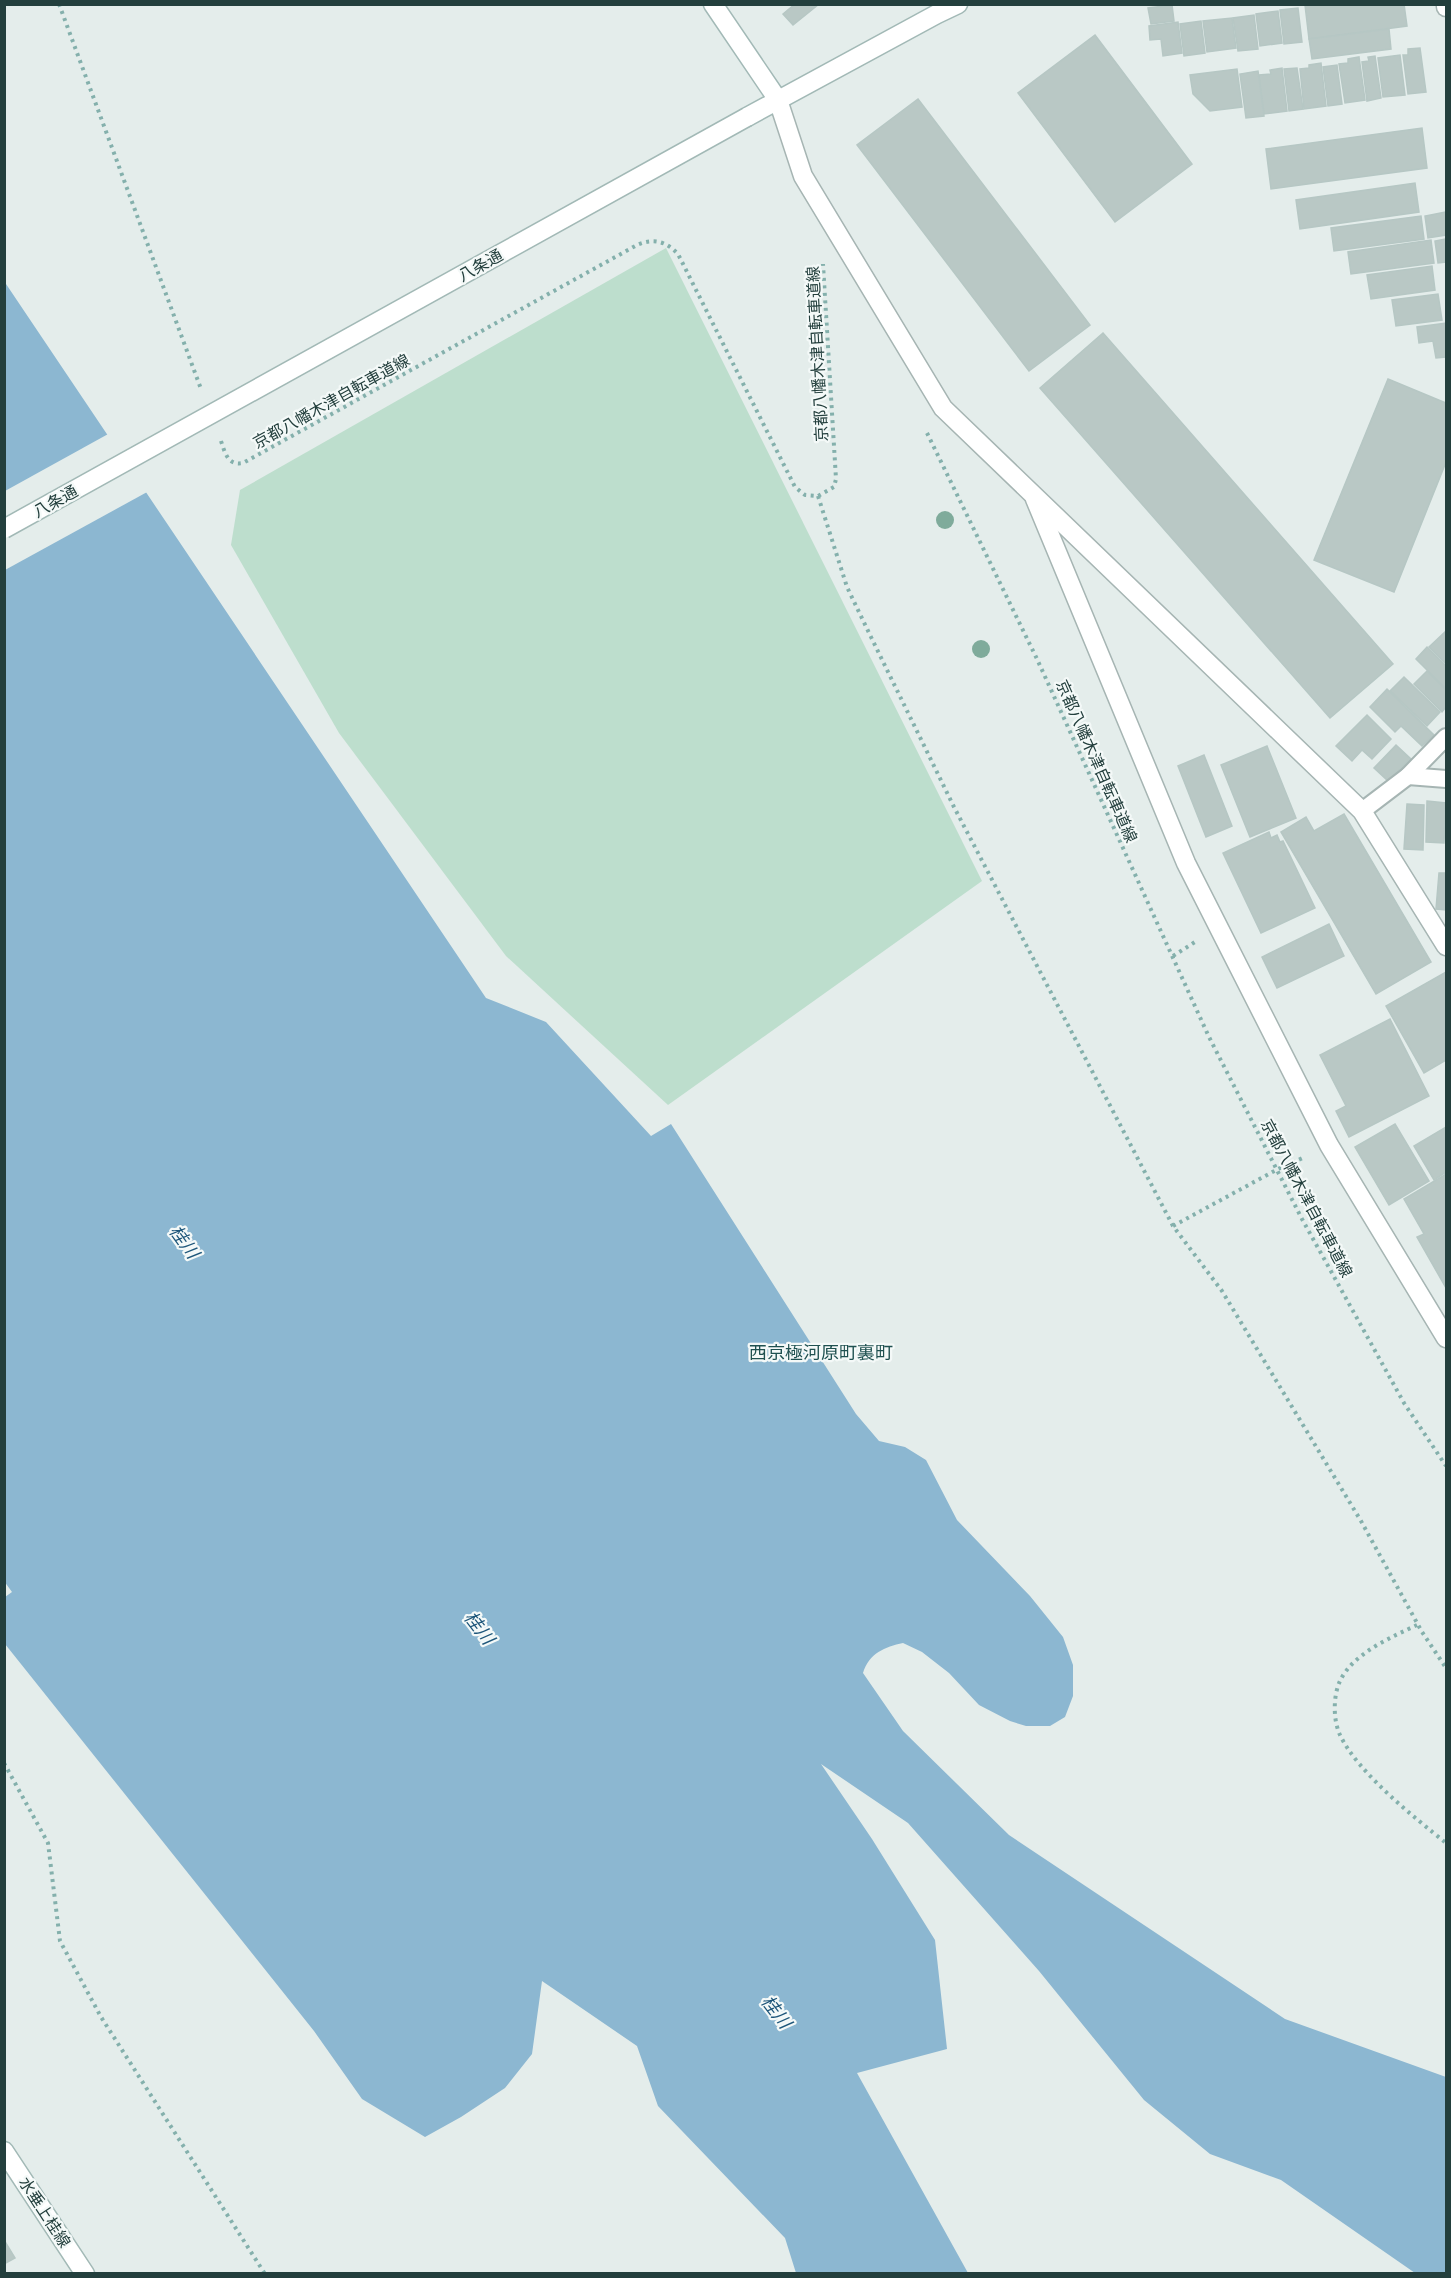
<svg xmlns="http://www.w3.org/2000/svg" width="1451" height="2278" font-family="'PT Sans Narrow','Noto Sans JP',sans-serif">
  <style>
    .green { fill: #bddecd }
    .water { fill: #8cb7d1 }
    .pier { fill: #e4edeb }
    .building { fill: #b9c8c5; stroke: #b6c7c4; stroke-width: 1.5 }
    .lines { fill: none; stroke-linecap: round; stroke-linejoin: round }
    .lane-casing { stroke: #a6b5b3; stroke-width: 20 }
    .street-casing { stroke: #a6b5b3; stroke-width: 21 }
    .secondary-casing { stroke: #a2b9b6; stroke-width: 21 }
    .path { stroke: #84b0ac; stroke-width: 4; stroke-dasharray: 3 4.5; stroke-linecap: butt }
    .lane { stroke: #fff; stroke-width: 16 }
    .street { stroke: #fff; stroke-width: 18 }
    .secondary { stroke: #fff; stroke-width: 18 }
    .secondary-bridge-casing { stroke: #a2b9b6; stroke-width: 21; stroke-linecap: butt }
    .secondary-bridge { stroke: #fff; stroke-width: 18 }
    .tree { fill: #7fab9b }
    .labels { text-anchor: middle; stroke-width: 4.5; stroke-linejoin: round; paint-order: stroke }
    .street-label { font-size: 16px; fill: #233f3d; stroke: #f4f9f8 }
    .water-label { font-size: 18px; font-style: italic; fill: #1d567a; stroke: #f4f9f8 }
    .neighbourhood-label { font-size: 18px; fill: #1f5150; stroke: #f4f9f8 }
  </style>
  <rect width="100%" height="100%" fill="#e4edeb"/>
  <!-- green -->
  <path class="green" d="M666,248l316,633 -314,224 -162,-149 -167,-223 -108,-188 9,-55z"/>
  <!-- water -->
  <path class="water" d="M4,281l482,717 60,24 105,114 20,-12 185,290 23,27 26,6 21,13 31,60 73,76 33,41 10,28v31l-8,21 -15,9h-24l-16,-5 -31,-16 -30,-32 -27,-21 -19,-9c-18,4 -34,10 -40,30l40,58 106,104 276,184 161,58v196h-31l-134,-93 -71,-26 -66,-54 -105,-129 -131,-148 -87,-59 51,75 63,101 12,109 -90,24 111,200h-172l-11,-35 -127,-132 -21,-60 -95,-65 -10,73 -27,34 -44,29 -36,20 -63,-38 -48,-68 -309,-387v-47l7,-5 -8,-11z"/>
  <!-- pier -->
  <path class="pier" d="M110,433l39,58 -144,79v-79z"/>
  <!-- building -->
  <g class="building">
    <path d="M795,4h24l-26,21 -10,-11z"/>
    <path d="M1404,4l3,22 -98,13 -4,-34z"/>
    <path d="M1172,5l2,16 -23,3 -3,-16z"/>
    <path d="M1298,8l4,34 -18,2 -4,-34z"/>
    <path d="M1278,11l4,32 -22,3 -4,-32z"/>
    <path d="M1254,15l4,34 -20,2 -5,-33z"/>
    <path d="M1232,18l4,30 -29,4 -4,-31z"/>
    <path d="M1201,21l4,32 -21,3 -4,-32z"/>
    <path d="M1178,22l4,31 -19,3 -2,-17 -11,1 -1,-14z"/>
    <path d="M1389,29l2,20 -79,10 -3,-20z"/>
    <path d="M1095,35l97,129 -77,58 -97,-129z"/>
    <path d="M1420,48l6,44 -18,2 -5,-39h5v-6z"/>
    <path d="M1400,55l5,40 -22,2 -5,-39z"/>
    <path d="M1375,56l6,42 -14,3 -5,-39 7,-1 -1,-4z"/>
    <path d="M1359,57l6,43 -20,3 -6,-39 9,-1v-4z"/>
    <path d="M1321,63l5,43 -22,3 -4,-40 9,-1v-3z"/>
    <path d="M1337,65l5,39 -14,2 -5,-39z"/>
    <path d="M1282,68l5,43 -23,3 -5,-39 12,-1 -1,-4z"/>
    <path d="M1297,68l6,41 -14,2 -5,-42z"/>
    <path d="M1237,69l5,38 -32,4 -17,-17 -3,-19z"/>
    <path d="M1258,71l6,45 -18,2 -6,-44z"/>
    <path d="M918,99l172,226 -61,46 -172,-226z"/>
    <path d="M1422,128l5,40 -156,21 -5,-40z"/>
    <path d="M1415,183l4,29 -119,17 -4,-29z"/>
    <path d="M1446,212v23l-18,3 -3,-22z"/>
    <path d="M1421,216l3,23 -90,12 -3,-23z"/>
    <path d="M1446,239v23l-8,1 -3,-22z"/>
    <path d="M1431,240l3,23 -83,11 -3,-22z"/>
    <path d="M1432,266l3,24 -64,9 -4,-24z"/>
    <path d="M1438,294l4,26 -46,6 -4,-26z"/>
    <path d="M1446,323v34l-10,1 -3,-17 -14,2 -2,-16z"/>
    <path d="M1103,333l290,331 -63,54 -290,-330z"/>
    <path d="M1388,379l58,24v59l-52,130 -80,-32z"/>
    <path d="M1446,631v33l-17,-17z"/>
    <path d="M1427,647l19,19v23l-30,-30z"/>
    <path d="M1427,671l19,19v17l-4,5 -28,-28z"/>
    <path d="M1404,677l36,35 -13,14 -37,-35z"/>
    <path d="M1387,689l47,46 -12,11 -21,-20 -6,6 -25,-25z"/>
    <path d="M1367,715l24,24 -19,20 -10,-9 -10,11 -16,-15z"/>
    <path d="M1396,745l15,14 -23,22 -14,-13z"/>
    <path d="M1267,746l29,72 -46,19 -29,-72z"/>
    <path d="M1204,755l28,71 -26,11 -28,-71z"/>
    <path d="M1427,801l19,2 -2,40 -18,-1z"/>
    <path d="M1407,804l17,1 -1,45 -19,-1z"/>
    <path d="M1344,814l87,148 -55,32 -95,-162 25,-15 8,14z"/>
    <path d="M1269,832l2,6 6,-3 3,7 3,-1 32,67 -54,25 -38,-80z"/>
    <path d="M1439,873h7v37l-10,-1z"/>
    <path d="M1329,924l15,32 -67,32 -15,-31z"/>
    <path d="M1446,972v88l-22,13 -38,-67z"/>
    <path d="M1390,1019l39,77 -80,41 -13,-26 10,-5 -26,-51z"/>
    <path d="M1395,1124l34,57 -40,24 -34,-58z"/>
    <path d="M1446,1127v45l-12,8 -20,-34z"/>
    <path d="M1446,1174v114l-29,-51 7,-3 -20,-35z"/>
    <path d="M4,2240l11,18 -11,6z"/>
  </g>
  <g class="lines">
    <defs>
      <g id="lane">
        <path d="M1408,776l38,3"/>
        <path d="M1362,811l46,-35 38,-39"/>
      </g>
      <g id="street">
        <path d="M1446,4v3"/>
        <path d="M778,100l25,76 140,232 419,403 84,135"/>
        <path d="M1035,499l151,364 143,282 117,193"/>
      </g>
      <g id="secondary">
        <path d="M713,4l65,96"/>
        <path d="M747,117l190,-103 21,-10"/>
        <path d="M4,2151l81,123"/>
      </g>
    </defs>
    <!-- lane casing -->
    <use href="#lane" class="lane-casing"/>
    <!-- street casing -->
    <use href="#street" class="street-casing"/>
    <!-- secondary casing -->
    <use href="#secondary" class="secondary-casing"/>
    <!-- path -->
    <g class="path">
      <path d="M59,4l142,385"/>
      <path d="M927,433l110,226 172,378 93,182 102,184 42,63"/>
      <path d="M221,441c4,12 7,25 22,22l394,-218c16,-7 29,-4 41,9l117,233 10,8 13,1 16,-9 2,-8 -13,-215"/>
      <path d="M818,496l29,91 24,50 83,170 219,419 49,65 139,230 61,111 24,36"/>
      <path d="M1173,956l22,-14"/>
      <path d="M1173,1226l105,-57 27,-12"/>
      <path d="M1417,1625c-25,12 -64,28 -77,56 -7,15 -7,39 0,54 18,38 74,82 106,108"/>
      <path d="M4,1763l44,80 12,98 41,76 164,257"/>
    </g>
    <!-- lane -->
    <use href="#lane" class="lane"/>
    <!-- street -->
    <use href="#street" class="street"/>
    <!-- secondary -->
    <use href="#secondary" class="secondary"/>
    <defs>
      <path id="secondary-bridge" d="M4,529l743,-412"/>
    </defs>
    <!-- secondary-bridge casing -->
    <use href="#secondary-bridge" class="secondary-bridge-casing"/>
    <!-- secondary-bridge -->
    <use href="#secondary-bridge" class="secondary-bridge"/>
  </g>
  <!-- trees -->
  <g class="tree">
    <circle cx="945" cy="520" r="9"/>
    <circle cx="981" cy="649" r="9"/>
  </g>
  <g class="labels">
    <!-- street labels -->
    <g class="street-label">
      <text transform="translate(480 265) rotate(-29)" y="6">八条通</text>
      <text transform="translate(817 354) rotate(-93)" y="6">京都八幡木津自転車道線</text>
      <text transform="translate(331 401) rotate(-29)" y="6">京都八幡木津自転車道線</text>
      <text transform="translate(55 501) rotate(-29)" y="6">八条通</text>
      <text transform="translate(1097 761) rotate(66)" y="6">京都八幡木津自転車道線</text>
      <text transform="translate(1307 1198) rotate(62)" y="6">京都八幡木津自転車道線</text>
      <text transform="translate(45 2212) rotate(57)" y="6">水垂上桂線</text>
    </g>
    <!-- water labels -->
    <g class="water-label">
      <text transform="translate(184 1242) rotate(54)" y="6">桂川</text>
      <text transform="translate(479 1628) rotate(52)" y="6">桂川</text>
      <text transform="translate(776 2012) rotate(52)" y="6">桂川</text>
    </g>
    <!-- neighbourhood labels -->
    <g class="neighbourhood-label">
      <text x="821" y="1359">西京極河原町裏町</text>
    </g>
  </g>
  <!-- border -->
  <rect width="1451" height="2278" fill="none" stroke="#233f3d" stroke-width="12"/>
</svg>
